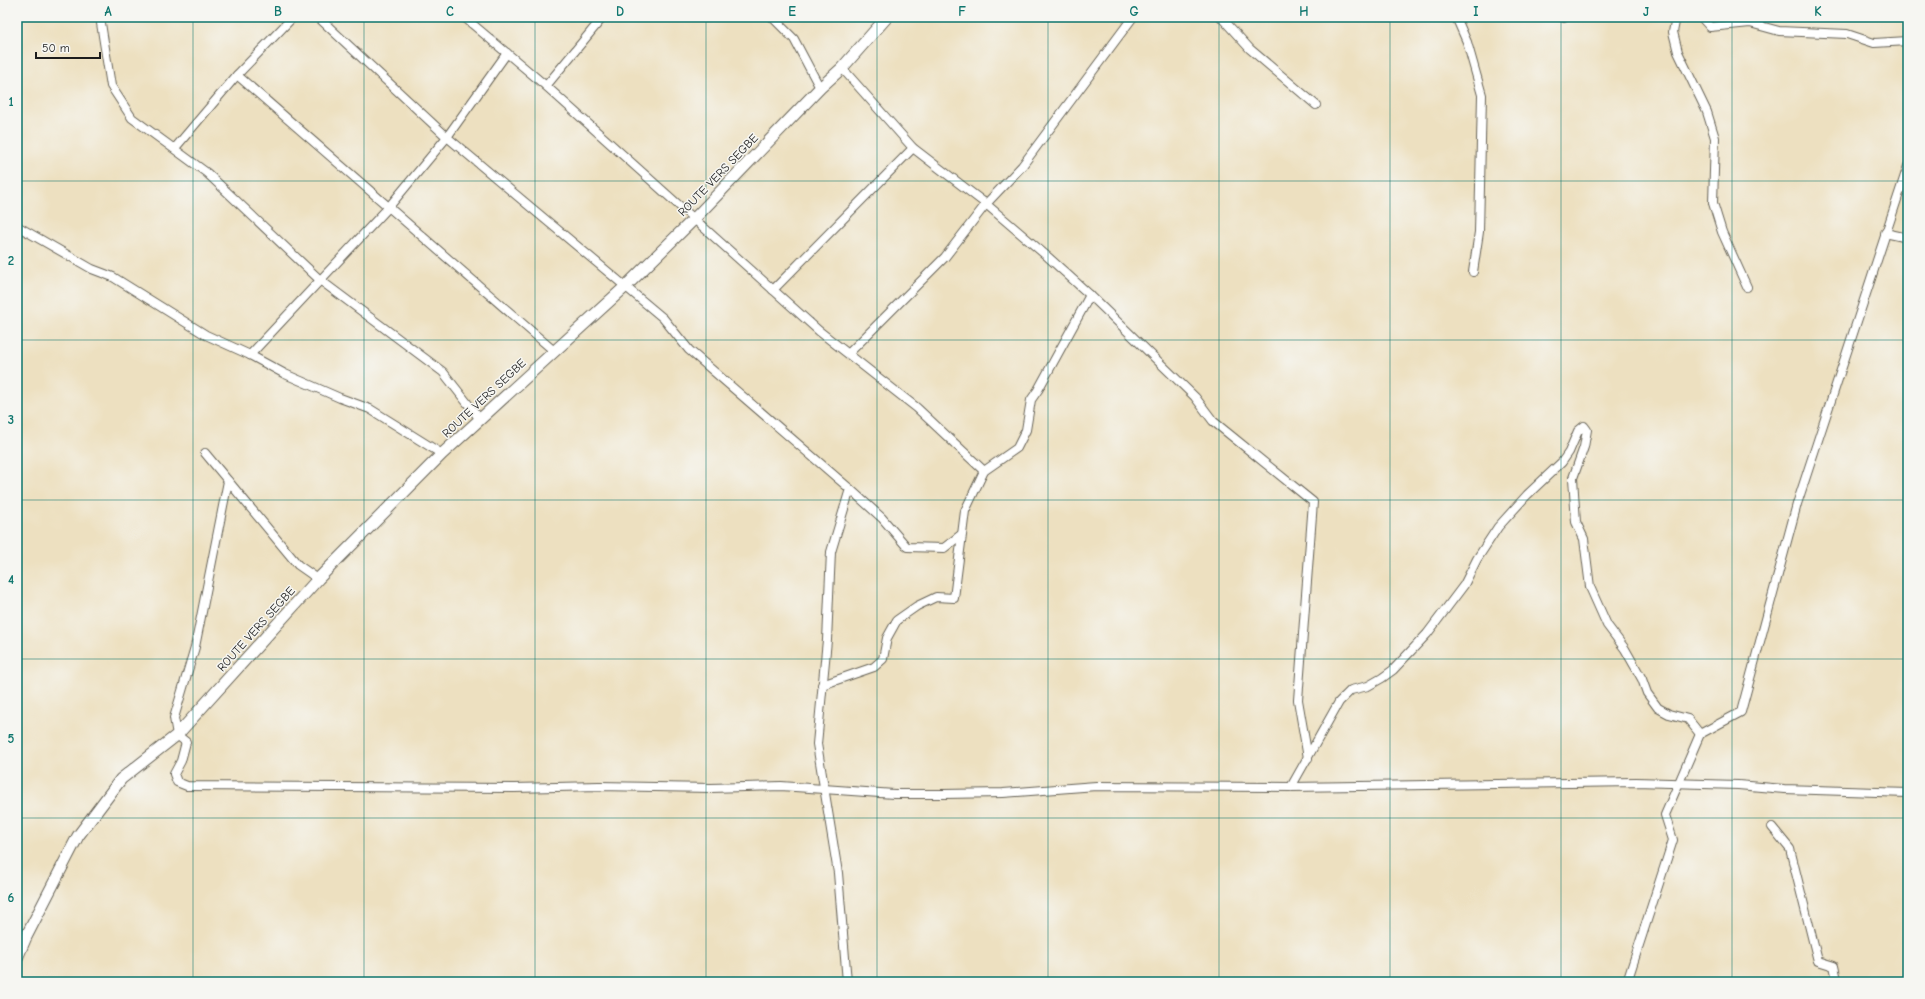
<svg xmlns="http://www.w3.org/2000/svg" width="1925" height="999" font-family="'Comic Neue',sans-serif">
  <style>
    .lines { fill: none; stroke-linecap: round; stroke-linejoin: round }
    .street-casing { stroke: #656155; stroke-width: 10 }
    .secondary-casing { stroke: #656155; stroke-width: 13 }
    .street { stroke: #fff; stroke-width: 8 }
    .secondary { stroke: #fff; stroke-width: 11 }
    .grid { fill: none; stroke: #0f766e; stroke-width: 1; stroke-opacity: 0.55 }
    .labels { text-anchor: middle; stroke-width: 3; stroke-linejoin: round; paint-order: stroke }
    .street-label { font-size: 12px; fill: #1c1c1c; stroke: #f6f6f2 }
    .neatline { fill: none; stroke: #0f766e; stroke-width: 1.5 }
    .grid-label { font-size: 13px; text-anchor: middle; font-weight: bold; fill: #0f766e }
  </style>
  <rect width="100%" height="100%" fill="#f6f6f2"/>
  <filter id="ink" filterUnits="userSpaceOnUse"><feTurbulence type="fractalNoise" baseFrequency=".025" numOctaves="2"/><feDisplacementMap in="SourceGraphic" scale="8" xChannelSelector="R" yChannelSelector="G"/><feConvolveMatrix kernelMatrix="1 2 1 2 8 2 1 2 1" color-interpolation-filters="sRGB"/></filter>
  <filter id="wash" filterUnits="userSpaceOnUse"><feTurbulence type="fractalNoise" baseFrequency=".012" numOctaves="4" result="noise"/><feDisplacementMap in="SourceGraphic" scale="16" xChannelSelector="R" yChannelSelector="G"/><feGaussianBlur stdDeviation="0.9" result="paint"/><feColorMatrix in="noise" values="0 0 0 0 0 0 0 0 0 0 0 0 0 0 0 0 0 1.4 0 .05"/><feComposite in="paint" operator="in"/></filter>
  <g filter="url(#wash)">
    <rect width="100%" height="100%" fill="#ede0c0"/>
  </g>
  <g filter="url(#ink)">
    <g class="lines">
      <defs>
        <g id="street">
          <path d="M100,17l11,69 21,32 75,55 113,107 123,92 36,46"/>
          <path d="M318,17l129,120 216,181 26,32 161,139 -19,63 -4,88 -10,104 21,129 9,109"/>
          <path d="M464,17l82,69 273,245 98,77 67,63"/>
          <path d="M772,17l22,22 26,49"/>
          <path d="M1221,17l29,32 66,56"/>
          <path d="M1456,17l11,25 15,53 -3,137 -6,40"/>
          <path d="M1564,17v1"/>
          <path d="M1676,17l-3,15 5,20 29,60 8,26 -2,65 9,29 25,55"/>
          <path d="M1701,17l9,10 40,-4 29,8 68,3 27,9 34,-2"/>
          <path d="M842,68l71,80 73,56 62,53 42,38 105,102 18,24 100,81 -15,198 10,58"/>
          <path d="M237,75l317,276"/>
          <path d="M546,86l57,-69"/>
          <path d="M175,148l62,-73 56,-58"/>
          <path d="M17,226l75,43 21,8 93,58 44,20 35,19 55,24 30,11 72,45"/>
          <path d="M1885,233l23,5"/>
          <path d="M773,290l140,-142"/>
          <path d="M849,353l96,-96 41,-53 36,-38 111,-149"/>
          <path d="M250,355l138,-147 59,-71 60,-84"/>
          <path d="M205,453l93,112 20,14"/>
          <path d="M228,481l-33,166 -21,71 3,17 9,7 -5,19 -7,13 3,8 10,4 327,2 85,-2 112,2 70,-2 113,8h50l59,-1 93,-7 195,1 345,-5 102,3 46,4 124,4"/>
          <path d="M850,489l32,29 25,29 37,1 18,-14"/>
          <path d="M822,685l52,-18 9,-8 4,-21 10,-18 20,-14 19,-9 18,1 11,-87 19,-40 33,-23 9,-18 5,-30 7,-10 52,-95"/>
          <path d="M1291,787l48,-85 12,-12 17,-4 14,-8 11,-8 34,-36 37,-49 13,-26 21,-32 29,-32 35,-33 7,-10 9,-21 6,-5 3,4 -3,17 -11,31 3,44 8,17 6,48 17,38 18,24 17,30 5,14 11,15 11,6 19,5 12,15 41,-22 56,-208 111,-338"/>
          <path d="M1772,827l18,22 28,112 16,5 2,9 -3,7"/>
          <path d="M1627,982l46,-142 -8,-25 35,-81"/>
        </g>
        <path id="secondary" d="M17,958l9,-21 52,-101 43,-57 56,-44 141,-156 124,-125 184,-168 67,-66 127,-132 22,-20 45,-51"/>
      </defs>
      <!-- street casing -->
      <use href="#street" class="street-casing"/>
      <!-- secondary casing -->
      <use href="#secondary" class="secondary-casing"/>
      <!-- street -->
      <use href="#street" class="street"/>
      <!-- secondary -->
      <use href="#secondary" class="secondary"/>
    </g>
  </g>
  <!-- grid -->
  <path class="grid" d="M193,17v965M364,17v965M535,17v965M706,17v965M877,17v965M1048,17v965M1219,17v965M1390,17v965M1561,17v965M1732,17v965M17,181h1891M17,340h1891M17,500h1891M17,659h1891M17,818h1891"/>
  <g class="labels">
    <!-- street labels -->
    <g class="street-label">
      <text transform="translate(718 175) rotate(-46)" y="4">ROUTE VERS SEGBE</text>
      <text transform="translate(484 398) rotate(-43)" y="4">ROUTE VERS SEGBE</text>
      <text transform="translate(256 629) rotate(-48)" y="4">ROUTE VERS SEGBE</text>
    </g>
  </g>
  <!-- margin -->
  <rect width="1925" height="999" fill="none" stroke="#f6f6f2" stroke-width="44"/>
  <!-- scale -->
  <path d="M36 52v6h64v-6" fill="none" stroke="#1c1c1c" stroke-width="2"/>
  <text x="42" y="52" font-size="12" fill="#1c1c1c" stroke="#f6f6f2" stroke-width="3" paint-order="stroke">50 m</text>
  <rect x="22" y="22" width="1881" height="955" class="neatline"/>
  <g class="grid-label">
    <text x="108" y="16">A</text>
    <text x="278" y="16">B</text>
    <text x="450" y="16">C</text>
    <text x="620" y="16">D</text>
    <text x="792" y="16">E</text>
    <text x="962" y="16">F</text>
    <text x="1134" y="16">G</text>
    <text x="1304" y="16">H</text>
    <text x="1476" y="16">I</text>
    <text x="1646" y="16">J</text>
    <text x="1818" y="16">K</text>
    <text x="11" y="106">1</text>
    <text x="11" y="265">2</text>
    <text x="11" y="424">3</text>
    <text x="11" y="584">4</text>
    <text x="11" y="743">5</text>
    <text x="11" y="902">6</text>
  </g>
</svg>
